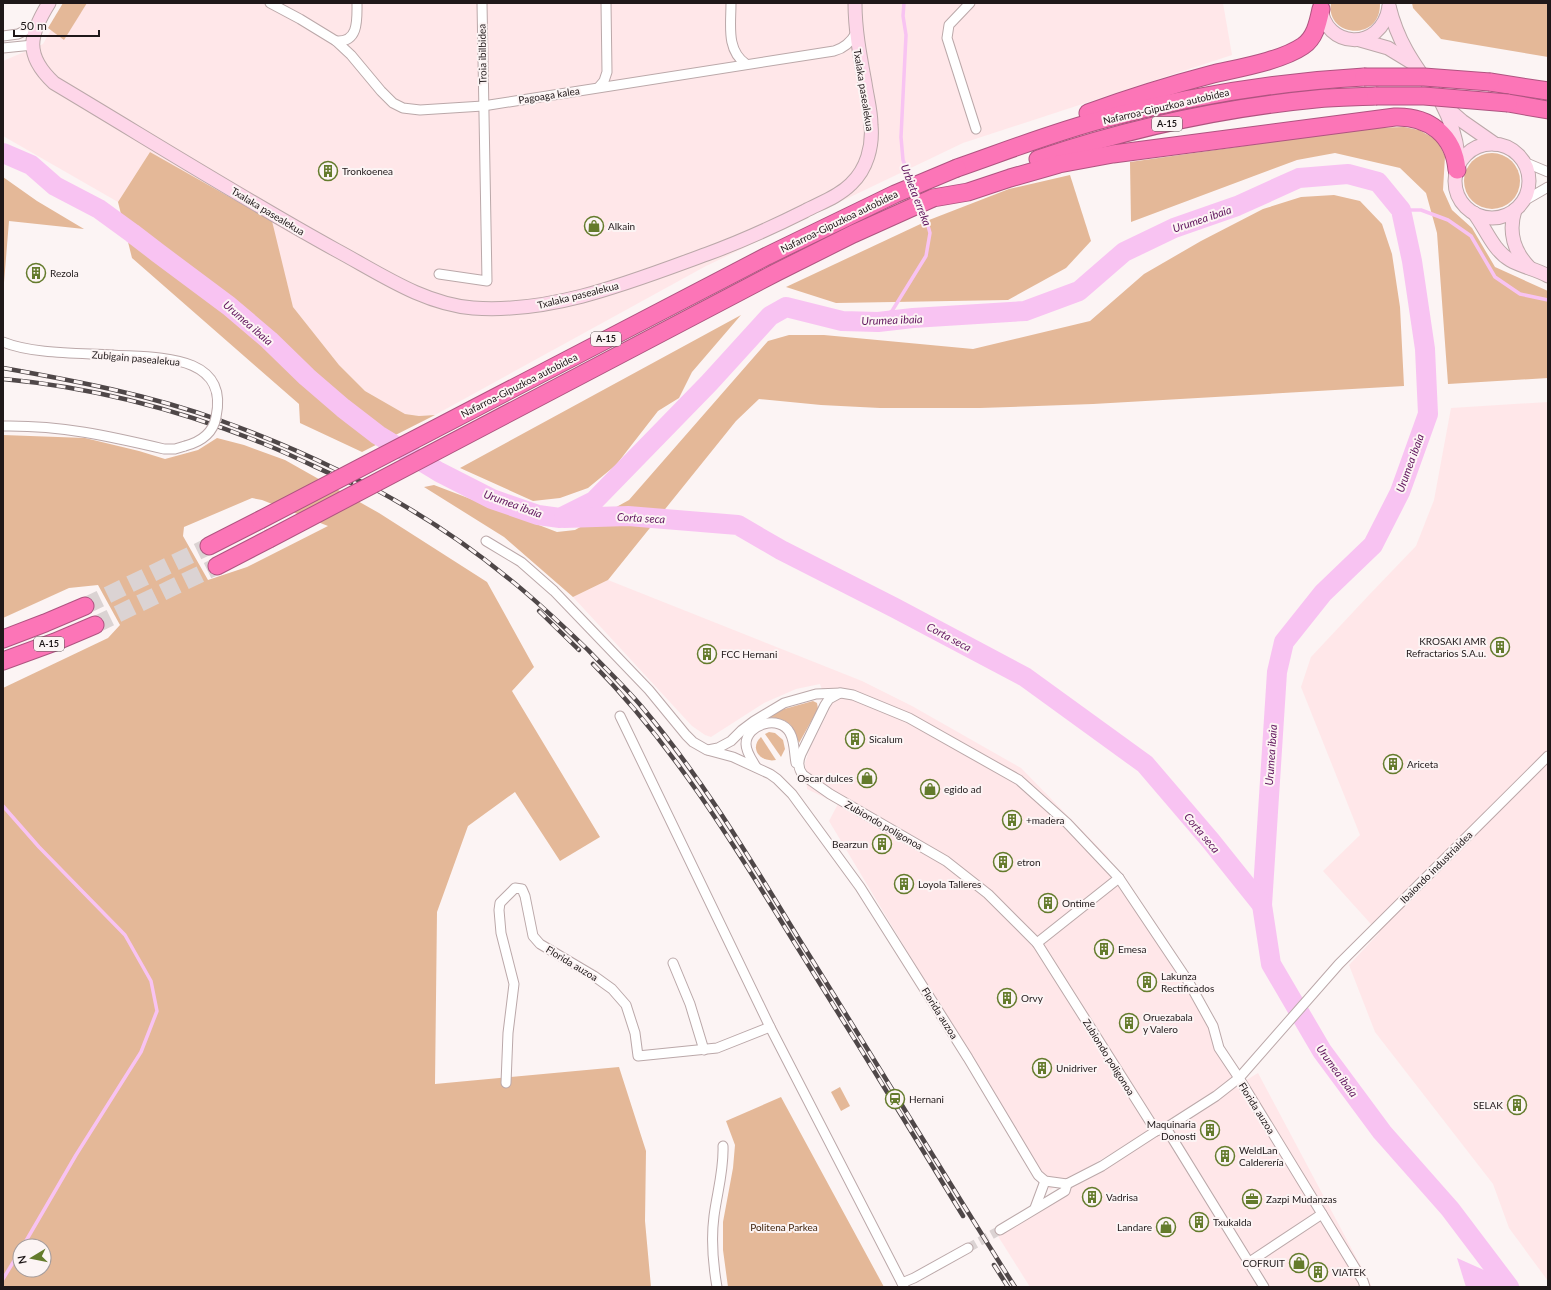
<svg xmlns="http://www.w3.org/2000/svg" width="1551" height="1290" font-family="Lato,sans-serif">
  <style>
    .built { fill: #ffe7e9 }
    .green { fill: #e4b898; fill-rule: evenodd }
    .water { fill: #f8c3f2 }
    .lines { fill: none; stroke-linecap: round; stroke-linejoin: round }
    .stream { stroke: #f8c3f2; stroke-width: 3.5 }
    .river { stroke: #f8c3f2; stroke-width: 20 }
    .street-tunnel { stroke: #dbd3d3; stroke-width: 9; stroke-dasharray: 9 4.5; stroke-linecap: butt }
    .highway-tunnel { stroke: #dbd3d3; stroke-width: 17; stroke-dasharray: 17 8; stroke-linecap: butt }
    .street-casing { stroke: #bba8a9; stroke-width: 11 }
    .secondary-casing { stroke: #bba8a9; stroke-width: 15 }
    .highway-casing { stroke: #af5480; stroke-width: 19 }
    .street { stroke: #fff; stroke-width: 9 }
    .secondary { stroke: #fed6e9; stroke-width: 13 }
    .highway { stroke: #fc75b7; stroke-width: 17 }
    .rail-casing { stroke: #4f4748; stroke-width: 4.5 }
    .rail { stroke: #fcf4f4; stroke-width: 3; stroke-dasharray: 9; stroke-linecap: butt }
    .street-bridge-casing { stroke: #bba8a9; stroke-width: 11; stroke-linecap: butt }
    .highway-bridge-casing { stroke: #af5480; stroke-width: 19; stroke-linecap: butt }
    .street-bridge { stroke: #fff; stroke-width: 9 }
    .highway-bridge { stroke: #fc75b7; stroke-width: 17 }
    .labels { text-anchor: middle; stroke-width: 4; stroke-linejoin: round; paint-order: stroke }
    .shield { fill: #fcf4f4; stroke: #615a5b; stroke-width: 1 }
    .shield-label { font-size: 9px; font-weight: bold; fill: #1f1819 }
    .street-label { font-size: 10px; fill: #1f1819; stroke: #fcf4f4 }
    .poi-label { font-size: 10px; fill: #1f1819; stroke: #fcf4f4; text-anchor: start }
    .park-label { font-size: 10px; fill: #3f230c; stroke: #fcf4f4 }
    .water-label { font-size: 11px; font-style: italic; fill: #61165e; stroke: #fcf4f4 }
  </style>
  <rect width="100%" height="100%" fill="#fcf4f4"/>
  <!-- built -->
  <g class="built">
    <path d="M66,3h1157l9,52 -269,88 -257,123 -271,149 -16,1 -14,-2 -40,-23 -26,-26 -46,-58 -22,-86 -121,-69 -32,50 -115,-66v-75l40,-17z"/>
    <path d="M1548,402v879l-39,-53 -16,-44 -118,-152 -26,-67 30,-32 -56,-62 37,-36 -59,-148 10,-30 58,-62 47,-49 18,-46 17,-92z"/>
    <path d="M608,580l254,101 50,25 109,62 86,88 132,222 -189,112 -221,-369 9,-17 -31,-15 -2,-26 5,-15 19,-38 -9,-26 -24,5 -32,14 -53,34 -6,-2 -13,-9 -119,-129z"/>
    <path d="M1258,1073l114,214h-342l-34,-54z"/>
  </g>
  <!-- green -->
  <g class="green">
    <path d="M63,3h24l-23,37 -16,-12z"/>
    <path d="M1331,3h49c1,40 -55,34 -49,0z"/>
    <path d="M1412,3h136v54l-107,-18 -28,-31z"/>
    <path d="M1404,127l15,3 18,10 8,16 -2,34 9,20 20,18 23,39 53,24v87l-100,6 -11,-151 -11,-40 -26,-25 -65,-15 -38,7 -166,62 -1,-60 242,-34z"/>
    <path d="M150,152l122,69 21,86 46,58 26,26 40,23 14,2 16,-1 -73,37 -62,-29 -1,-19 -167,-146 -14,-56z"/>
    <circle cx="1492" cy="181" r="28"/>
    <path d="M1070,175l21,66 -25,27 -58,32 -172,3 -50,-16 143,-67 80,-31z"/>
    <path d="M3,177l34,24 47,28 -75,-8 -6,74z"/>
    <path d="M1334,195l26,6 22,23 10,30 8,53 4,79 -311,18 -113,4h-100l-59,-3 -62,-6 -23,22 -128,159 -35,17 -69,-60 -80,-50 10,-2 123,47 18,-2 54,-30 139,-159 21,-6h35l149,14 117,-28 54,-47 57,-33 62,-32 38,-12z"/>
    <path d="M741,315l-49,57 -13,26 -21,13 -42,54 -28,23 -28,10 -27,3 -73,-33z"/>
    <path d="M3,435l82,3 54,13 26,8 33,-9 19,-12 27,7 41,15 94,53 108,69 47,85 -22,24 88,146 -40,24 -45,-69 -47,34 -31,86 -2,172 184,-17 27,84 -1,70 6,66h-648v-599l105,-50 12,-13 -22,-40 -29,3 -66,30zM252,498l10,2 66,26 -81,41 -39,13 -25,-44 1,-9zM20,1246h24v24h-24z"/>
    <path d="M813,701l4,2 1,6 -19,34c-6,-20 -11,-24 -32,-26l10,-6z"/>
    <path d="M769,732l6,1 8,7 2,9 -4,8 -16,-23z"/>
    <path d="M761,737l15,23c-16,3 -27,-12 -15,-23z"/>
    <path d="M840,1087l10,19 -9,5 -10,-19z"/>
    <path d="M781,1097l103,190h-156l-5,-37v-28l10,-54 2,-23 -9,-24z"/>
  </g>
  <!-- water -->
  <path class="water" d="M1457,1258l65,29h-56z"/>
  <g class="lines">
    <!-- stream -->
    <g class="stream">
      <path d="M904,3l-1,13 3,19 -5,102 2,23 9,22"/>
      <path d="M1401,210h20l27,10 23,16 24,41 25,17 28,6"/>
      <path d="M878,322l14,-11 34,-55 4,-23 -7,-25"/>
      <path d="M3,806l36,41 86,88 26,46 6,30 -16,41 -65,103 -53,91"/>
      <path d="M3,1279l17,-28"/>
    </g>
    <!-- river -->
    <g class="river">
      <path d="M3,153l28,12 24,21 44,23 33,24 26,20 71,53 40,34 38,37 36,31 35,27 61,37 53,27 46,16 22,3 34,-17 115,-118 61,-67 16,-9 56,14 36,1 35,-4 112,-7 54,-20 45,-39 50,-24 63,-22 62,-28 49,-4 30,8 23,28 11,51 13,88 3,65 -28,78 -27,53 -50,48 -39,49 -7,30 -15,233 9,59 51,87 60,81 68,77 59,78"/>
      <path d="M564,518l64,-2 110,9 43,25 114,58 130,69 120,87 65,76 52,65"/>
    </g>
    <!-- street-tunnel -->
    <path class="street-tunnel" d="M968,1248l32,-18"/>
    <!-- highway-tunnel -->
    <g class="highway-tunnel">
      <path d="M85,606l124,-60"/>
      <path d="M95,625l122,-59"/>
    </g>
    <defs>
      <g id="street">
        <path d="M270,3l30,16 36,22 15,14 30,36 12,12 10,5 17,2 63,-4 351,-55c11,-3 17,-9 22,-18"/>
        <path d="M731,3c0,22 -5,47 15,61"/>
        <path d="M970,3l-21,22 -2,13 29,91"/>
        <path d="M3,36l15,-2 19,-9"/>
        <path d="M336,41c23,2 21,-22 21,-38"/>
        <path d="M3,48l30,-3"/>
        <path d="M599,87l5,-6 3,-9 -1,-69"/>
        <path d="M1524,162l24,10"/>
        <path d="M1522,202l26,-15"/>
        <path d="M439,274l48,7 -5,-278"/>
        <path d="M3,342c29,12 77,11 109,13"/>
        <path d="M3,426c57,-1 106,10 161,23h11l10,-3"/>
        <path d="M486,541l35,21 33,29 95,99 37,45 7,7 14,8 26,7 37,17 7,5 15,15 68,93 108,171 70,117 7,6 22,3 35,-18 54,-35 10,-3 50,-32 23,-18 100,-114 209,-208"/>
        <path d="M840,693l-11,6 -4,6 -24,49c-3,7 -3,15 2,21l27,19 116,67 42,33 49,49 119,188"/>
        <path d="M620,716l150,311 134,260"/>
        <path d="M708,750l10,-2 13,-7 11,-11 12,-9 30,-18 32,-9 25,-1 12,2 56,23 110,62 48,43 52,55 69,103 25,45 6,22 20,30 124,203 2,6"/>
        <path d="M756,767c-4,-7 -10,-15 -10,-23 0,-20 34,-30 44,-11 5,9 4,20 6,30"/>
        <path d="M1037,943l82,-65"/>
        <path d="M673,963l17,41 14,46"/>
        <path d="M506,1083l2,-50 6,-49 -13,-51 -2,-23 1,-7 15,-15 7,1 3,7 8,40 7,8 54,32 18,13 14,16 9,28 3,23 79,-8 53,-21"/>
        <path d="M1166,1128l98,159"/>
        <path d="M1035,1208l10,-27"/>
        <path d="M1000,1230l65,-39 2,-7"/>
        <path d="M1248,1263l74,-49"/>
        <path d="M902,1283l12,-5 54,-30"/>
        <path d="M717,1287c-4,-23 -6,-48 -3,-71 3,-23 10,-46 9,-70"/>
      </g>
      <g id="secondary">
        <path d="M49,3c-20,32 -25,52 5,80 94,56 186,114 282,167 43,23 87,54 137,58 80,6 160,-27 234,-54 33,-12 66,-27 98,-43 15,-8 33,-14 46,-27 16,-15 22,-38 20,-59 0,-14 -4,-28 -6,-42 -5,-27 -10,-53 -10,-80"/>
        <path d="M1389,6c10,41 29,63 52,96 9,17 15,34 17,53"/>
        <path d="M1321,7c3,41 60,46 68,0"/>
        <path d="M1360,40l28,8 23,14"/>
        <path d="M1447,108l15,13 33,23"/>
        <circle cx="1492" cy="181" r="37"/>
        <path d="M1515,210c-7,22 -1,42 15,58"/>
        <path d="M1474,213c12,16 19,37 36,47 12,7 26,9 38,16"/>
      </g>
      <g id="highway">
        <path d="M1490,82l58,9"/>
        <path d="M1508,103l40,7"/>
        <path d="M1088,113c41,-15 83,-28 125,-39 26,-6 68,-13 90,-28 12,-8 15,-23 18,-37"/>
        <path d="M1038,159c89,-30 184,-51 278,-60 20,-2 40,-2 60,-3"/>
        <path d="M957,168c49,-17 97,-36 147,-49 85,-23 172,-37 260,-42"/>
        <path d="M933,198l35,-6 42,-14 49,-14 54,-10 282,-37c35,-1 59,19 62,53"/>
        <path d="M209,546l51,-26"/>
        <path d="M217,566l52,-27"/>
        <path d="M3,639l42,-16 40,-17"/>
        <path d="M3,661l52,-19 40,-17"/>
      </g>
    </defs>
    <!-- street casing -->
    <use href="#street" class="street-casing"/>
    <!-- secondary casing -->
    <use href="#secondary" class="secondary-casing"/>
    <!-- highway casing -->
    <use href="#highway" class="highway-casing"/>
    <!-- street -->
    <use href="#street" class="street"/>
    <!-- secondary -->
    <use href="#secondary" class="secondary"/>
    <!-- highway -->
    <use href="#highway" class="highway"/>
    <defs>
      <g id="rail">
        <path d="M3,368c73,13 147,27 216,52 103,37 204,88 289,158 28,22 54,47 80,72 18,19 37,37 54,57 61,72 108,152 157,232 73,116 143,233 216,348"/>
        <path d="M3,379c88,8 177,31 259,64 30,12 59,27 89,40"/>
        <path d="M539,611l40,39"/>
        <path d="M593,664c81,82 141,181 201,278 57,91 113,182 169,274"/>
        <path d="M994,1265l14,22"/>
      </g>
    </defs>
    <!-- rail casing -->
    <use href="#rail" class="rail-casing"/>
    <!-- rail -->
    <use href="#rail" class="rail"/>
    <defs>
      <path id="street-bridge" d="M112,355c41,3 118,-3 104,62 -3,17 -16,25 -31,29"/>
      <g id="highway-bridge">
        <path d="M1364,77h60l66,5"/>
        <path d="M1376,96h48l84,7"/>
        <path d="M260,520l507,-264 128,-62 62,-26"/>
        <path d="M269,539l508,-267 76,-38 80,-36"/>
      </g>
    </defs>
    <!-- street-bridge casing -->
    <use href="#street-bridge" class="street-bridge-casing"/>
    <!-- highway-bridge casing -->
    <use href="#highway-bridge" class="highway-bridge-casing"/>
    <!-- street-bridge -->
    <use href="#street-bridge" class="street-bridge"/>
    <!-- highway-bridge -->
    <use href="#highway-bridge" class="highway-bridge"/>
  </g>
  <!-- icons -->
  <defs>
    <symbol id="building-ring" viewBox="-11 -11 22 22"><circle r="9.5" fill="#fcf4f4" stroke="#647b2c" stroke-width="1.5"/><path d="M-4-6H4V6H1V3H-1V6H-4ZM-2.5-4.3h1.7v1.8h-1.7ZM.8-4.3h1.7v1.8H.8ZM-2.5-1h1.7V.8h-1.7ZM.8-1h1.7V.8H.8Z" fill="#647b2c"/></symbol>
    <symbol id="shop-ring" viewBox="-11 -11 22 22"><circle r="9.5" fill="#fcf4f4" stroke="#647b2c" stroke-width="1.5"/><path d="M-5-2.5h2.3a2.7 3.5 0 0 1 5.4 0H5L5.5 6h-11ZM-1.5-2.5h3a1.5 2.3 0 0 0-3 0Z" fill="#647b2c"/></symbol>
    <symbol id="station-ring" viewBox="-11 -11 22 22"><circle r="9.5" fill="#fcf4f4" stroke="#647b2c" stroke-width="1.5"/><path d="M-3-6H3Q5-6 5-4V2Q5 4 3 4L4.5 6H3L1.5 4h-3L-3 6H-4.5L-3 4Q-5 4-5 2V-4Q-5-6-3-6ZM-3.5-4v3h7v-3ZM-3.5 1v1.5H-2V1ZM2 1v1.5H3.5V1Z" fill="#647b2c"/></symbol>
    <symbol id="office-ring" viewBox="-11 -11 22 22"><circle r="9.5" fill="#fcf4f4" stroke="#647b2c" stroke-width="1.5"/><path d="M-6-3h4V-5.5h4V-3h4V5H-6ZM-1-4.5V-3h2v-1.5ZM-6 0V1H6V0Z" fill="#647b2c"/></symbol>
  </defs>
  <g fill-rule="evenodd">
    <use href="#building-ring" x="317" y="160" width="22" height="22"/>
    <use href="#shop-ring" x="583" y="215" width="22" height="22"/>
    <use href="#building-ring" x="25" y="262" width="22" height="22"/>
    <use href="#building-ring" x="1489" y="636" width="22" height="22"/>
    <use href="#building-ring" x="696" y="643" width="22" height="22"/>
    <use href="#building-ring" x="844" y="728" width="22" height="22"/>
    <use href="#building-ring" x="1382" y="753" width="22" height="22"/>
    <use href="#shop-ring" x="856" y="767" width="22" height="22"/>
    <use href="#shop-ring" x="919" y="778" width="22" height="22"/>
    <use href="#building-ring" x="1001" y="809" width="22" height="22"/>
    <use href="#building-ring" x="871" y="833" width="22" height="22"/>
    <use href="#building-ring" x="992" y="851" width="22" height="22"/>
    <use href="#building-ring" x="893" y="873" width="22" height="22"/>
    <use href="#building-ring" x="1037" y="892" width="22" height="22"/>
    <use href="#building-ring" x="1093" y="938" width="22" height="22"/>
    <use href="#building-ring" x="1136" y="971" width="22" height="22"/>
    <use href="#building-ring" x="996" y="987" width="22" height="22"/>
    <use href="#building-ring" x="1118" y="1012" width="22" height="22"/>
    <use href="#building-ring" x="1031" y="1057" width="22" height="22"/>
    <use href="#station-ring" x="884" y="1088" width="22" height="22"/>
    <use href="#building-ring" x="1506" y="1094" width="22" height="22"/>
    <use href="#building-ring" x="1199" y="1119" width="22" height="22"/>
    <use href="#building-ring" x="1214" y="1145" width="22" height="22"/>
    <use href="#building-ring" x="1081" y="1186" width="22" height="22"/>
    <use href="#office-ring" x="1241" y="1188" width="22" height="22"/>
    <use href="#building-ring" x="1188" y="1211" width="22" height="22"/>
    <use href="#shop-ring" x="1155" y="1216" width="22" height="22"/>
    <use href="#shop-ring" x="1288" y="1252" width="22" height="22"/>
    <use href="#building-ring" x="1307" y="1261" width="22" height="22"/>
  </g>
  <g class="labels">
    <!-- shield labels -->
    <g class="shield">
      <rect x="1152" y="117" width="30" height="14" rx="3"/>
      <rect x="591" y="332" width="30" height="14" rx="3"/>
      <rect x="34" y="637" width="30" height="14" rx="3"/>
    </g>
    <g class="shield-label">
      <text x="1167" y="127">A-15</text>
      <text x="606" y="342">A-15</text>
      <text x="49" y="647">A-15</text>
    </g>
    <!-- street labels -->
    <g class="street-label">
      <text transform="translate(482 54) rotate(-91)" y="4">Troia ibilbidea</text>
      <text transform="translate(864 90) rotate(81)" y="4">Txalaka pasealekua</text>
      <text transform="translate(549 95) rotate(-9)" y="4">Pagoaga kalea</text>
      <text transform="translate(1166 106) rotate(-13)" y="4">Nafarroa-Gipuzkoa autobidea</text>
      <text transform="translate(268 211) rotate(31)" y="4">Txalaka pasealekua</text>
      <text transform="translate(839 221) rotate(-26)" y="4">Nafarroa-Gipuzkoa autobidea</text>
      <text transform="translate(578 295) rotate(-14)" y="4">Txalaka pasealekua</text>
      <text transform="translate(136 358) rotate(5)" y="4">Zubigain pasealekua</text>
      <text transform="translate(519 385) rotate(-27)" y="4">Nafarroa-Gipuzkoa autobidea</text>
      <text transform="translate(884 825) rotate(30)" y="4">Zubiondo poligonoa</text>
      <text transform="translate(1436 867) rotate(-45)" y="4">Ibaiondo industrialdea</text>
      <text transform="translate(572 963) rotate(31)" y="4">Florida auzoa</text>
      <text transform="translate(940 1013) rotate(58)" y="4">Florida auzoa</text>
      <text transform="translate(1109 1057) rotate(58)" y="4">Zubiondo poligonoa</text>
      <text transform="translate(1257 1108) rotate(58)" y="4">Florida auzoa</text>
    </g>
    <!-- poi labels -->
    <g class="poi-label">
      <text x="342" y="175">Tronkoenea</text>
      <text x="608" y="230">Alkain</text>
      <text x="50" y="277">Rezola</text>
      <text x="1486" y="645" text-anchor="end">KROSAKI AMR<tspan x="1486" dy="12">Refractarios S.A.u.</tspan></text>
      <text x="721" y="658">FCC Hernani</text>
      <text x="869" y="743">Sicalum</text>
      <text x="1407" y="768">Ariceta</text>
      <text x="853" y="782" text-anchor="end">Oscar dulces</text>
      <text x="944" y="793">egido ad</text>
      <text x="1026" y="824">+madera</text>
      <text x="868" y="848" text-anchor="end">Bearzun</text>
      <text x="1017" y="866">etron</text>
      <text x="918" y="888">Loyola Talleres</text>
      <text x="1062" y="907">Ontime</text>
      <text x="1118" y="953">Emesa</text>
      <text x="1161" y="980">Lakunza<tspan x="1161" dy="12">Rectificados</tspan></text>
      <text x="1021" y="1002">Orvy</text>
      <text x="1143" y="1021">Oruezabala<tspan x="1143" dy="12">y Valero</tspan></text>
      <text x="1056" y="1072">Unidriver</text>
      <text x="909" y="1103">Hernani</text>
      <text x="1503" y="1109" text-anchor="end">SELAK</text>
      <text x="1196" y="1128" text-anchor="end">Maquinaria<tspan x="1196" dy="12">Donosti</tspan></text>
      <text x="1239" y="1154">WeldLan<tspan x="1239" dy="12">Calderería</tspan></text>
      <text x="1106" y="1201">Vadrisa</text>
      <text x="1266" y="1203">Zazpi Mudanzas</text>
      <text x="1213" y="1226">Txukalda</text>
      <text x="1152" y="1231" text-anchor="end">Landare</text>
      <text x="1285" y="1267" text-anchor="end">COFRUIT</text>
      <text x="1332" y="1276">VIATEK</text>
    </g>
    <!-- park labels -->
    <g class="park-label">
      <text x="784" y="1231">Politena Parkea</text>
    </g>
    <!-- water labels -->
    <g class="water-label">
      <text transform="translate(916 195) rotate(69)" y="4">Urbieta erreka</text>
      <text transform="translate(1202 219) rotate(-19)" y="4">Urumea ibaia</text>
      <text transform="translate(892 320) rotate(-2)" y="4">Urumea ibaia</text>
      <text transform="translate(248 323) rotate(41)" y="4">Urumea ibaia</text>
      <text transform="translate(1410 463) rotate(-70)" y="4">Urumea ibaia</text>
      <text transform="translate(513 504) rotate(20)" y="4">Urumea ibaia</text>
      <text transform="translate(641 518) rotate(3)" y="4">Corta seca</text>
      <text transform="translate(949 637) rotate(28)" y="4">Corta seca</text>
      <text transform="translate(1271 755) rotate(-86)" y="4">Urumea ibaia</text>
      <text transform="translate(1202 833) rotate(50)" y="4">Corta seca</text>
      <text transform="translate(1337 1071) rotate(54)" y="4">Urumea ibaia</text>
    </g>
  </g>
  <!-- border -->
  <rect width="1551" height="1290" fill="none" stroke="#1f1819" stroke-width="8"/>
  <!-- north arrow -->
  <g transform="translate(32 1258) rotate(260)"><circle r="19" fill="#fcf4f4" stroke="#a49c9c"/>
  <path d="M0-3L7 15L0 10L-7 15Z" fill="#647b2c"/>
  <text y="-6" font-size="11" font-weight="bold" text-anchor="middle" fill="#1f1819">N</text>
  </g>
  <!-- scale -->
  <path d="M14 30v6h85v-6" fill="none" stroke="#1f1819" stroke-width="2"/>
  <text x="20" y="30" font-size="12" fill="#1f1819" stroke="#fcf4f4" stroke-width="3" paint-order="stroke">50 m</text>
</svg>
